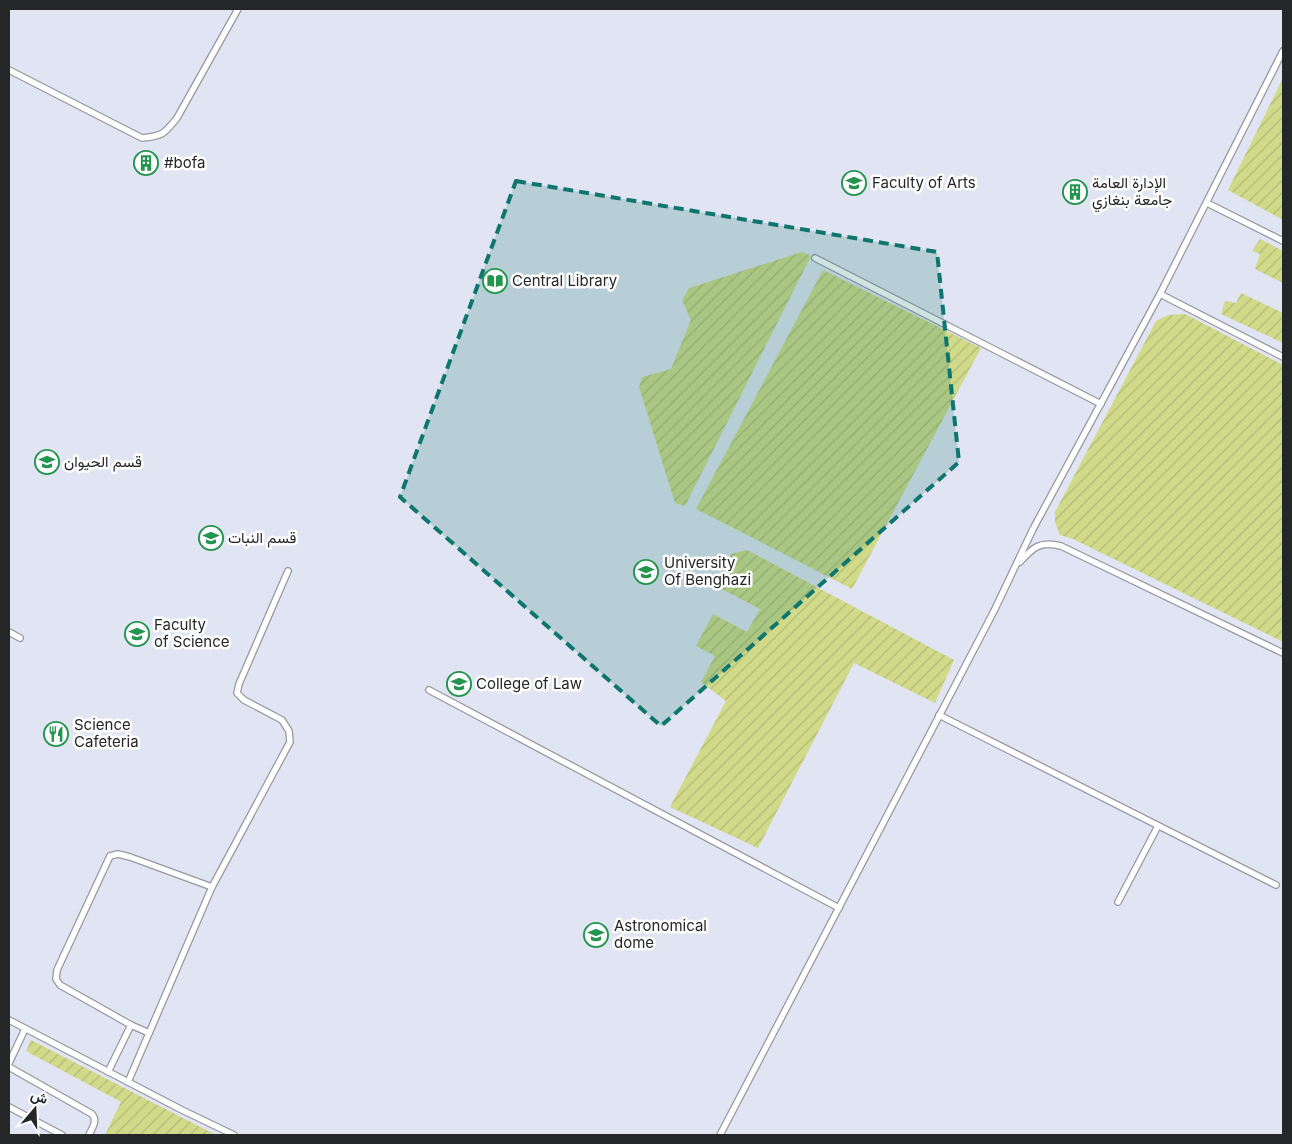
<svg xmlns="http://www.w3.org/2000/svg" width="1292" height="1144" font-family="Inter,Vazirmatn,sans-serif">
  <style>
    .built { fill: #e1e4f2 }
    .garden { fill: url(#garden-furrows) }
    .lines { fill: none; stroke-linecap: round; stroke-linejoin: round }
    .service-casing { stroke: #97989f; stroke-width: 8 }
    .service { stroke: #fff; stroke-width: 5.5 }
    .marked { fill: #0f766e; fill-opacity: 0.2; stroke: #0f766e; stroke-width: 4; stroke-dasharray: 10 6; stroke-linejoin: round }
    .labels { text-anchor: middle; stroke-width: 5; stroke-linejoin: round; paint-order: stroke }
    .poi-label { font-size: 15px; fill: #252628; stroke: #fefefe; text-anchor: start }
  </style>
  <defs>
    <pattern id="garden-furrows" width="10" height="10" patternUnits="userSpaceOnUse" patternTransform="scale(1.25)"><rect width="10" height="10" fill="#d0da89"/><path d="M-1 1l2-2M0 10L10 0M9 11l2-2" fill="none" stroke="#b2bb76"/></pattern>
  </defs>
  <rect width="100%" height="100%" fill="#eff0f7"/>
  <!-- built -->
  <rect class="built" x="9" y="9" width="1274" height="1126"/>
  <!-- garden -->
  <g class="garden">
    <path d="M1283,78v142l-55,-30z"/>
    <path d="M1260,239l23,12v32l-28,-14 5,-15 -8,-3z"/>
    <path d="M802,252l9,4 -126,250 -10,-3 -36,-116 3,-10 29,-8 20,-49 -9,-20 7,-12z"/>
    <path d="M823,270l158,78 -129,241 -156,-80z"/>
    <path d="M1241,293l42,20v30l-62,-29 4,-13 11,2z"/>
    <path d="M1185,314l98,51v277l-210,-103 -13,-4 -5,-13v-10l101,-191 12,-6z"/>
    <path d="M747,550l207,110 -19,43 -81,-40 -96,185 -88,-41 56,-106 -25,-19 14,-26 -19,-10 17,-32 34,18 13,-23 -44,-23 15,-32z"/>
    <path d="M31,1040l185,95h-111l16,-33 -95,-51z"/>
  </g>
  <g class="lines">
    <defs>
      <g id="service">
        <path d="M9,70l133,68c21,-2 22,-4 35,-20l61,-109"/>
        <path d="M1207,203l76,38"/>
        <path d="M815,258l286,146"/>
        <path d="M1160,294l123,63"/>
        <path d="M1020,562c13,-15 20,-21 41,-16l222,107"/>
        <path d="M9,632l11,6"/>
        <path d="M429,690l410,218"/>
        <path d="M939,715l337,170"/>
        <path d="M1118,902l40,-76"/>
        <path d="M9,1020l173,90 52,25"/>
        <path d="M149,1033l-18,-8 -71,-40 -4,-6 1,-9 53,-114 8,-2 12,3 82,30"/>
        <path d="M9,1063l16,-34"/>
        <path d="M9,1067l83,47c6,7 0,14 -3,21"/>
        <path d="M108,1072l23,-47"/>
        <path d="M128,1082l84,-195 78,-145 -1,-11 -7,-11 -38,-20 -7,-7 2,-9 49,-113"/>
        <path d="M9,1107l53,28"/>
        <path d="M720,1135l274,-524 39,-82 127,-235 123,-243"/>
      </g>
    </defs>
    <!-- service casing -->
    <use href="#service" class="service-casing"/>
    <!-- service -->
    <use href="#service" class="service"/>
  </g>
  <!-- marked area -->
  <path class="marked" d="M516,181l421,71 22,210 -298,264 -261,-229z"/>
  <!-- icons -->
  <defs>
    <symbol id="building-ring" viewBox="-11 -11 22 22"><circle r="9.5" fill="#fefefe" stroke="#24954f" stroke-width="1.5"/><path d="M-4-6H4V6H1V3H-1V6H-4ZM-2.5-4.3h1.7v1.8h-1.7ZM.8-4.3h1.7v1.8H.8ZM-2.5-1h1.7V.8h-1.7ZM.8-1h1.7V.8H.8Z" fill="#24954f"/></symbol>
    <symbol id="university-ring" viewBox="-11 -11 22 22"><circle r="9.5" fill="#fefefe" stroke="#24954f" stroke-width="1.5"/><path d="M0-5L7-2L0 1L-7-2ZM-4 1L0 2.5L4 1V4Q0 6-4 4Z" fill="#24954f"/></symbol>
    <symbol id="library-ring" viewBox="-11 -11 22 22"><circle r="9.5" fill="#fefefe" stroke="#24954f" stroke-width="1.5"/><path d="M-6-4Q-3-5.5-.7-3.5V5Q-3 3-6 4ZM6-4Q3-5.5 .7-3.5V5Q3 3 6 4Z" fill="#24954f"/></symbol>
    <symbol id="restaurant-ring" viewBox="-11 -11 22 22"><circle r="9.5" fill="#fefefe" stroke="#24954f" stroke-width="1.5"/><path d="M-5-6h1v4h1v-4h1v4h1v-4h1v5L-1.5 .5V6h-2V.5L-5-1ZM5-6V6H3V1.5H1.5Q1.5-4 5-6Z" fill="#24954f"/></symbol>
  </defs>
  <g fill-rule="evenodd">
    <use href="#building-ring" x="132" y="149" width="28" height="28"/>
    <use href="#university-ring" x="840" y="169" width="28" height="28"/>
    <use href="#building-ring" x="1061" y="178" width="28" height="28"/>
    <use href="#library-ring" x="481" y="267" width="28" height="28"/>
    <use href="#university-ring" x="33" y="448" width="28" height="28"/>
    <use href="#university-ring" x="197" y="524" width="28" height="28"/>
    <use href="#university-ring" x="632" y="558" width="28" height="28"/>
    <use href="#university-ring" x="123" y="620" width="28" height="28"/>
    <use href="#university-ring" x="445" y="670" width="28" height="28"/>
    <use href="#restaurant-ring" x="42" y="720" width="28" height="28"/>
    <use href="#university-ring" x="582" y="921" width="28" height="28"/>
  </g>
  <g class="labels">
    <!-- poi labels -->
    <g class="poi-label">
      <text x="164" y="168">#bofa</text>
      <text x="872" y="188">Faculty of Arts</text>
      <text x="1092" y="188">الإدارة العامة<tspan x="1092" dy="17">جامعة بنغازي</tspan></text>
      <text x="512" y="286">Central Library</text>
      <text x="64" y="467">قسم الحيوان</text>
      <text x="228" y="543">قسم النبات</text>
      <text x="664" y="568">University<tspan x="664" dy="17">Of Benghazi</tspan></text>
      <text x="154" y="630">Faculty<tspan x="154" dy="17">of Science</tspan></text>
      <text x="476" y="689">College of Law</text>
      <text x="74" y="730">Science<tspan x="74" dy="17">Cafeteria</tspan></text>
      <text x="614" y="931">Astronomical<tspan x="614" dy="17">dome</tspan></text>
    </g>
  </g>
  <!-- border -->
  <rect width="1292" height="1144" fill="none" stroke="#252628" stroke-width="20"/>
  <!-- north arrow -->
  <g transform="translate(35 1109) rotate(19)" stroke="#fefefe" stroke-width="4" paint-order="stroke">
  <path d="M0-4L9 19L0 12L-9 19Z" fill="#252628"/>
  <text y="-8" font-size="14" font-weight="bold" text-anchor="middle" fill="#252628">ش</text>
  </g>
</svg>
